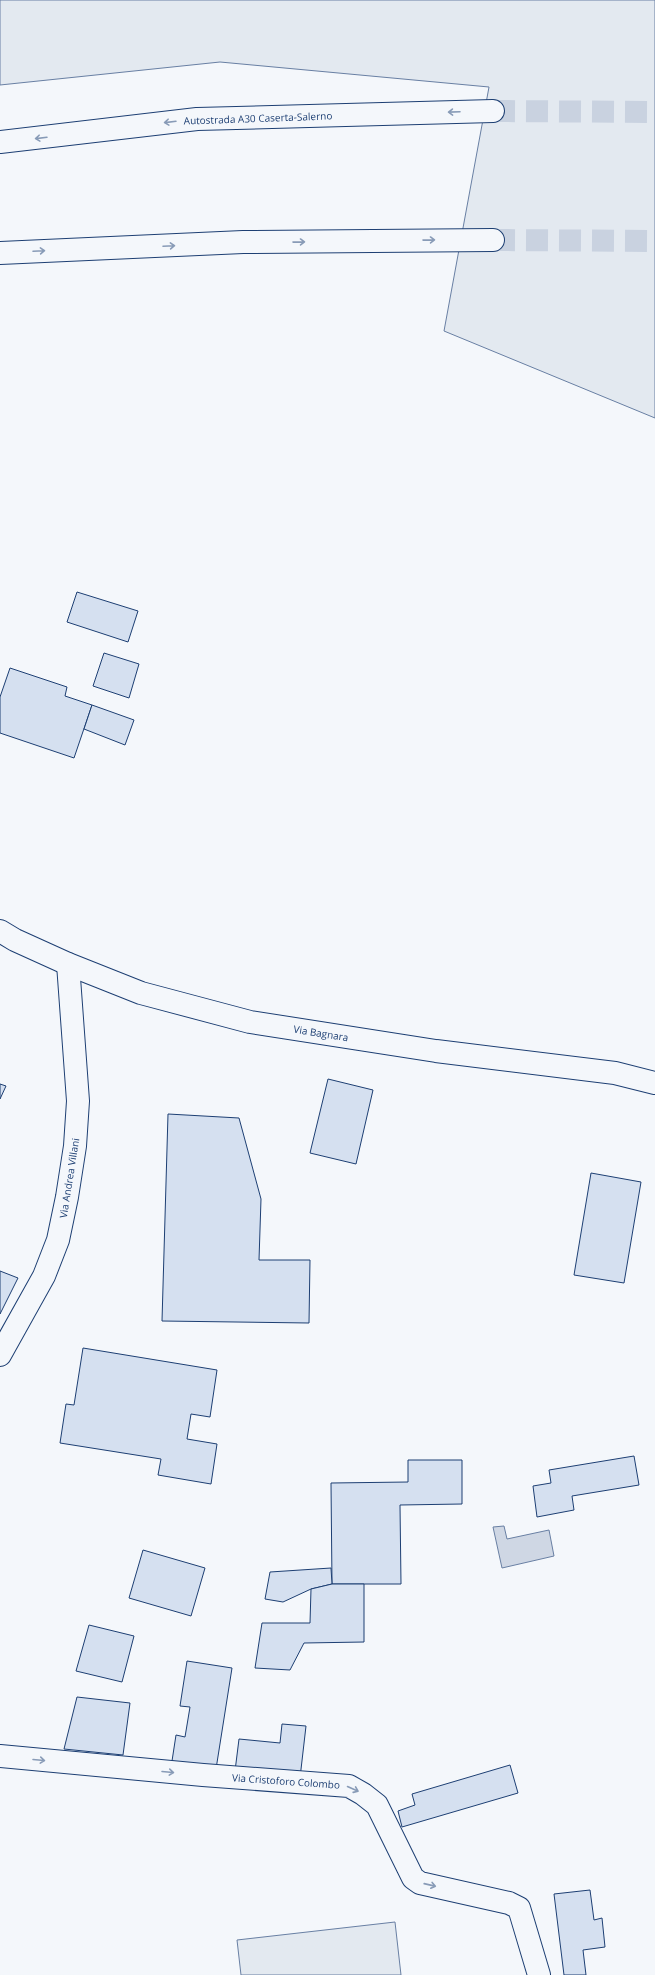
<svg xmlns="http://www.w3.org/2000/svg" width="655" height="1975" font-family="'Open Sans',sans-serif">
  <style>
    .green { fill: #e3e9f0; stroke: #687fa3 }
    .water { fill: #cfd7e4; stroke: #687fa3 }
    .building { fill: #d5e0f0; stroke: #1d3f73 }
    .lines { fill: none; stroke-linecap: round; stroke-linejoin: round }
    .highway-tunnel { stroke: #c9d2e0; stroke-width: 22; stroke-dasharray: 22 11; stroke-linecap: butt }
    .minor-casing { stroke: #1d3f73; stroke-width: 24 }
    .major-casing { stroke: #1d3f73; stroke-width: 24 }
    .highway-casing { stroke: #1d3f73; stroke-width: 24 }
    .minor { stroke: #f4f7fb; stroke-width: 22 }
    .major { stroke: #f4f7fb; stroke-width: 22 }
    .highway { stroke: #f4f7fb; stroke-width: 22 }
    .oneway { stroke: #889bb7 }
    .labels { text-anchor: middle; stroke-width: 3; stroke-linejoin: round; paint-order: stroke }
    .street-label { font-size: 10px; fill: #1d3f73; stroke: #f4f7fb }
  </style>
  <rect width="100%" height="100%" fill="#f4f7fb"/>
  <!-- green -->
  <g class="green">
    <path d="M0,0h655v418l-211,-87 45,-244 -269,-25 -220,23z"/>
    <path d="M395,1922l6,53h-160l-4,-35z"/>
  </g>
  <!-- water -->
  <path class="water" d="M504,1526l3,13 42,-9 5,26 -52,12 -9,-41z"/>
  <!-- building -->
  <g class="building">
    <path d="M77,592l61,19 -10,31 -61,-20z"/>
    <path d="M104,653l35,11 -10,34 -36,-12z"/>
    <path d="M10,668l57,19 -2,9 27,9 -18,53 -74,-25v-36z"/>
    <path d="M92,705l42,15 -9,25 -41,-16z"/>
    <path d="M328,1079l45,11 -17,74 -46,-11z"/>
    <path d="M0,1084l6,2 -6,13z"/>
    <path d="M168,1114l71,4 22,81 -2,61h51l-1,63 -147,-2z"/>
    <path d="M591,1173l50,9 -17,101 -50,-8z"/>
    <path d="M0,1271l18,7 -18,36z"/>
    <path d="M83,1348l134,22 -7,47 -19,-3 -4,25 30,5 -6,40 -53,-9 3,-16 -101,-16 6,-39 8,1z"/>
    <path d="M634,1456l5,29 -67,11 2,14 -37,7 -4,-31 18,-3 -2,-13z"/>
    <path d="M408,1460h54v44l-62,1 1,79h-69l-1,-101 77,-1z"/>
    <path d="M143,1550l62,18 -14,48 -62,-18z"/>
    <path d="M331,1568l1,16 -21,5 -28,13 -18,-3 5,-27z"/>
    <path d="M332,1584h32v58l-60,1 -14,27 -35,-2 7,-45h48l1,-34z"/>
    <path d="M89,1625l45,11 -12,46 -46,-11z"/>
    <path d="M187,1661l45,7 -16,101 -44,-8 4,-26 9,2 5,-30 -10,-1z"/>
    <path d="M77,1697l53,6 -7,52 -59,-6z"/>
    <path d="M282,1724l24,2 -6,52 -65,-7 4,-32 41,4z"/>
    <path d="M510,1765l8,28 -116,34 -4,-16 17,-6 -3,-11z"/>
    <path d="M590,1890l4,30 8,-2 3,29 -22,3 3,25h-22l-10,-81z"/>
  </g>
  <g class="lines">
    <!-- highway-tunnel -->
    <g class="highway-tunnel">
      <path d="M493,111l162,1"/>
      <path d="M493,240l162,1"/>
    </g>
    <defs>
      <g id="minor">
        <path d="M0,1355l44,-79 14,-36 9,-43 8,-51 3,-45 -10,-137"/>
        <path d="M0,1756l203,19 146,11 14,8 14,11 36,73 7,5 89,20 10,5 20,67"/>
      </g>
      <path id="major" d="M0,931l15,9 53,24 73,29 109,29 186,29 179,22 40,10"/>
      <g id="highway">
        <path d="M0,142l197,-23 296,-8"/>
        <path d="M0,253l243,-11 250,-2"/>
      </g>
    </defs>
    <!-- minor casing -->
    <use href="#minor" class="minor-casing"/>
    <!-- major casing -->
    <use href="#major" class="major-casing"/>
    <!-- highway casing -->
    <use href="#highway" class="highway-casing"/>
    <!-- minor -->
    <use href="#minor" class="minor"/>
    <!-- major -->
    <use href="#major" class="major"/>
    <!-- highway -->
    <use href="#highway" class="highway"/>
  </g>
  <!-- one-way arrows -->
  <defs><path id="oneway-shaft" d="M-6 0H5M1.5-3L5.5 0L1.5 3" fill="none" stroke-width="1.6" stroke-linecap="round" stroke-linejoin="round"/></defs>
  <g class="oneway">
    <use href="#oneway-shaft" transform="translate(454 112) rotate(178)"/>
    <use href="#oneway-shaft" transform="translate(170 122) rotate(173)"/>
    <use href="#oneway-shaft" transform="translate(41 138) rotate(173)"/>
    <use href="#oneway-shaft" transform="translate(429 240) rotate(-1)"/>
    <use href="#oneway-shaft" transform="translate(299 242) rotate(-1)"/>
    <use href="#oneway-shaft" transform="translate(169 246) rotate(-3)"/>
    <use href="#oneway-shaft" transform="translate(39 251) rotate(-3)"/>
    <use href="#oneway-shaft" transform="translate(39 1760) rotate(5)"/>
    <use href="#oneway-shaft" transform="translate(168 1772) rotate(5)"/>
    <use href="#oneway-shaft" transform="translate(353 1789) rotate(24)"/>
    <use href="#oneway-shaft" transform="translate(430 1885) rotate(13)"/>
  </g>
  <g class="labels">
    <!-- street labels -->
    <g class="street-label">
      <text transform="translate(258 118) rotate(-2)" y="4">Autostrada A30 Caserta-Salerno</text>
      <text transform="translate(321 1033) rotate(9)" y="4">Via Bagnara</text>
      <text transform="translate(69 1178) rotate(-81)" y="4">Via Andrea Villani</text>
      <text transform="translate(286 1781) rotate(4)" y="4">Via Cristoforo Colombo</text>
    </g>
  </g>
</svg>
